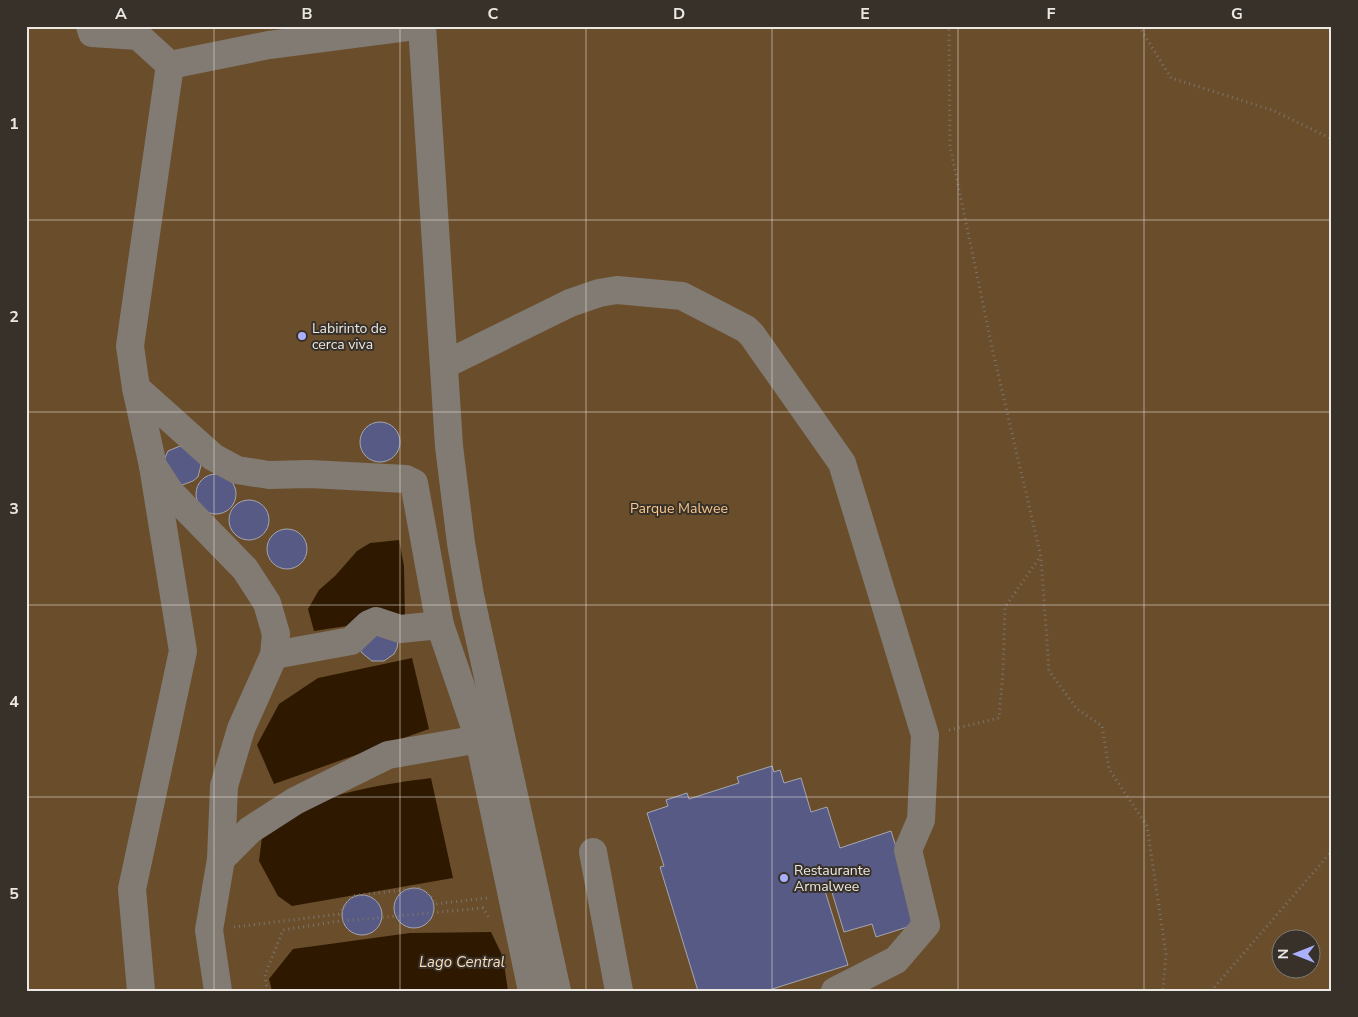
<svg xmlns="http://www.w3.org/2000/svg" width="1358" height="1017" font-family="'Nunito Sans',sans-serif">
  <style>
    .green { fill: #6a4e2b; fill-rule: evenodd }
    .water { fill: #2e1900 }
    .building { fill: #575a84; stroke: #a4a6b0 }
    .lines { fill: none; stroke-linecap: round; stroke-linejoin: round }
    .path { stroke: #7a756f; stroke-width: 3; stroke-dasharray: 1 4; stroke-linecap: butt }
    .minor { stroke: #827b73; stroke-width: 28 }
    .grid { fill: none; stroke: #ebe7e2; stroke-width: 1; stroke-opacity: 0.55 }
    .poi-dot { fill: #aab0fb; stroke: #37312a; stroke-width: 2 }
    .labels { text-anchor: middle; stroke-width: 4; stroke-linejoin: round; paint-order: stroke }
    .poi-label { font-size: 14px; fill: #ebe7e2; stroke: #37312a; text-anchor: start }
    .park-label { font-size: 14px; fill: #fbc88b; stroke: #37312a }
    .water-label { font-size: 15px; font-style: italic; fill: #fcddb9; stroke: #37312a }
    .neatline { fill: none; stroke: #ebe7e2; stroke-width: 2 }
    .grid-label { font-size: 16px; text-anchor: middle; font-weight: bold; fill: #ebe7e2 }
  </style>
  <rect width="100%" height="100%" fill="#37312a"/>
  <!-- green -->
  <path class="green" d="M26,26h1306v965h-1306zM1280,940h30v30h-30z"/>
  <!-- water -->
  <g class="water">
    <path d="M399,540l5,26 1,51 -91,14 -6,-22 11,-19 16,-14 22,-25 13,-8z"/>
    <path d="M412,658l17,71 -155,55 -17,-39 22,-41 39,-26z"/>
    <path d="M431,778l22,100 -161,28 -14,-10 -19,-35 3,-24c10,-7 20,-17 31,-23 41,-23 92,-30 138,-36z"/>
    <path d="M491,932l12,25 5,34h-236l-3,-12 24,-30 117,-16z"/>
  </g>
  <!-- building -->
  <g class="building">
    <circle cx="380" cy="442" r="20"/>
    <path d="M180,446l20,13 1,6 -3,12 -5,4 -11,4 -20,-21 6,-13z"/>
    <circle cx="216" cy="494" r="20"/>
    <circle cx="249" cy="520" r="20"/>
    <circle cx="287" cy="549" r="20"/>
    <path d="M383,623l15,19 -1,6 -3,6 -10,7h-12l-10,-8 -3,-6z"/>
    <path d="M772,766l2,6 6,-2 4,13 17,-5 10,34 16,-5 13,41 51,-17 29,92 -44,14 -4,-13 -28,8 -13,-43 -6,2 23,74 -82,26h-68l-38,-124 4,-1 -17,-53 21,-7 -2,-6 21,-7 2,6 50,-16 -2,-6z"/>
    <circle cx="414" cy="908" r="20"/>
    <circle cx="362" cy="915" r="20"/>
  </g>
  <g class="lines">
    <!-- path -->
    <g class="path">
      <path d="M947,26l2,1 1,119 43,206 48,205 8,114 28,38 25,17 7,43 38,57 19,128 -3,37"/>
      <path d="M1139,26l32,52 101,32 60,29"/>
      <path d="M949,730l50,-12 4,-46 2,-65 35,-50"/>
      <path d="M234,927l105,-13 13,-18 67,-8 12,8 4,8 52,-6"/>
      <path d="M267,991l-2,-16 18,-45 50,-8 150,-14 7,11"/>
      <path d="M1211,991l121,-140"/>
    </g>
    <!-- minor -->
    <g class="minor">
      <path d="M90,26l2,7 46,3 32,29"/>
      <path d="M415,26l-146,19 -99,20 -40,281 6,42 77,69 24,13 32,5 41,-1 96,5 8,4 26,142 39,114"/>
      <path d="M422,26l27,420 12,97 9,52 87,396"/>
      <path d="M444,365l126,-62 29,-10 18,-3 65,6 64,33 6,6 90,128 83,272 -4,85 -13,30 18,75 -30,35 -61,31"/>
      <path d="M136,388l17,78 17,26 75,77 22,34 9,31 -2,21 -33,74 -17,57 -3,73"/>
      <path d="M274,655l77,-14 18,-17 7,-3 24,8 40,-4"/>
      <path d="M593,852l26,139"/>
      <path d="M141,991l-9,-102 51,-238 -30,-185"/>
      <path d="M218,991l-9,-61 12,-71 29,-29 45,-29 93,-46 91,-16 53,252"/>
    </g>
  </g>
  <!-- grid -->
  <path class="grid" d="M214,26v965M400,26v965M586,26v965M772,26v965M958,26v965M1144,26v965M26,220h1306M26,412h1306M26,605h1306M26,797h1306"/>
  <!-- markers -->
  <g class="poi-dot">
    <circle cx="302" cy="336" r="5"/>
    <circle cx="784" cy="878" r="5"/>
  </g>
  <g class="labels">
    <!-- poi labels -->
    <g class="poi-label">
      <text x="312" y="333">Labirinto de<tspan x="312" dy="16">cerca viva</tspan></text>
      <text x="794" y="875">Restaurante<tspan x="794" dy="16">Armalwee</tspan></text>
    </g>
    <!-- park labels -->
    <g class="park-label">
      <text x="679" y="513">Parque Malwee</text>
    </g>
    <!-- water labels -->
    <g class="water-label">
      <text x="462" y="967">Lago Central</text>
    </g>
  </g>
  <!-- border -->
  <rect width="1358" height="1017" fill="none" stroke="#37312a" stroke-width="55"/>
  <!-- north arrow -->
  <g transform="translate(1296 954) rotate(270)"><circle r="24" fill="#37312a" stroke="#7f7a74"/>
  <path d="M0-4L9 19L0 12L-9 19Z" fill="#aab0fb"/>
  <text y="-8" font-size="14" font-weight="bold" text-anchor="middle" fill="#ebe7e2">N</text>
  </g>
  <rect x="28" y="28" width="1302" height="962" class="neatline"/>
  <g class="grid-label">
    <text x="121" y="19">A</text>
    <text x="307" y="19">B</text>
    <text x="493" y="19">C</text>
    <text x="679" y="19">D</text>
    <text x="865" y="19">E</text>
    <text x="1051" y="19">F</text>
    <text x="1237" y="19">G</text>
    <text x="14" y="129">1</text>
    <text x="14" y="322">2</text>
    <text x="14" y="514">3</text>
    <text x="14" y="707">4</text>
    <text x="14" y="899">5</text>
  </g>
</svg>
